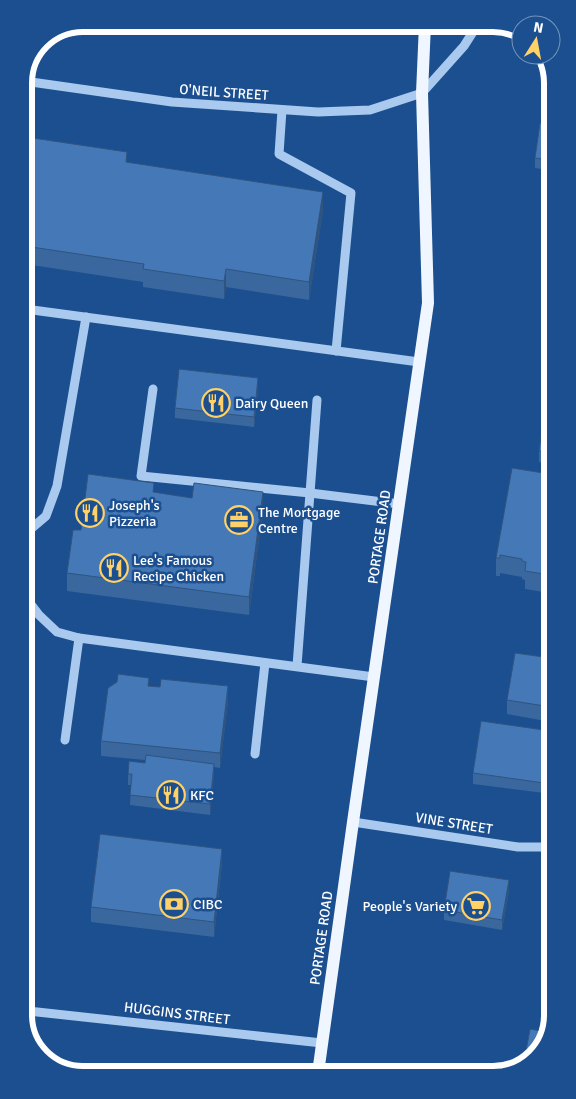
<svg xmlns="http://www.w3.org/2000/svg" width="576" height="1099" font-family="Signika,sans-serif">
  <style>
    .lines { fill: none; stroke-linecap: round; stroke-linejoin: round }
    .minor { stroke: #a9c9ee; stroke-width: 9 }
    .major { stroke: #f0f6ff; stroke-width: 12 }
    .wall { fill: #3a679d }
    .shaded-wall { fill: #305480 }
    .building { fill: #4478b7; stroke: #305480 }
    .labels { text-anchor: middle; stroke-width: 5; stroke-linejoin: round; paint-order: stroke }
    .street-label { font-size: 14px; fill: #fff; stroke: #1b4f8f }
    .poi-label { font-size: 14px; fill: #fff; stroke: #1b4f8f; text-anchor: start }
    .rim { fill: none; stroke: #fff; stroke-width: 6 }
  </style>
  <rect width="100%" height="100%" fill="#1b4f8f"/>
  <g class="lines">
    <!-- minor -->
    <g class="minor">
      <path d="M24,81l148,21 146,10 52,-2 52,-17 42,-47 14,-22"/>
      <path d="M282,110l-3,44 72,39 -15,158"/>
      <path d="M25,309l394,53"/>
      <path d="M153,389l-12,87 169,17 89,11"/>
      <path d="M26,533l20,-17 11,-30 29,-169"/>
      <path d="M26,598l13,17 18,17 22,6"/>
      <path d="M297,666l20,-266"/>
      <path d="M65,740l14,-102 295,39"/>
      <path d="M255,754l10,-91"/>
      <path d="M353,822l165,25h33"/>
      <path d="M28,1011l294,32"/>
    </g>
    <!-- major -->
    <path class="major" d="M318,1073l35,-251 75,-519 -6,-210 3,-69"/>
  </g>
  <!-- wall -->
  <g class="wall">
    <path d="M548,124v46l-13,-2v-10z"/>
    <path d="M127,163l196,47 -14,90 -83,-13 -2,12 -81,-12v-5l-118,-18 -1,-66z"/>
    <path d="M258,389l-4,38 -79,-9v-10z"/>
    <path d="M549,397l1,67 -11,-2v-11z"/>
    <path d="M550,474v119l-25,-4v-9l-3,-1v-2l-22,-4v3h-4v-18z"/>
    <path d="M154,493l109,17 -14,105 -182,-24v-18l14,-43z"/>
    <path d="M551,658v64l-44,-8v-14z"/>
    <path d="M149,686l79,15 -8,67 -6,-1v7l-4,41 -80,-10 1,-20h-3v-11l17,-11v-3l-44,-4v-15z"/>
    <path d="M551,731l-1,51 -4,-1 -2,12 -71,-9v-11z"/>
    <path d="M222,864l-8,73 -123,-15v-15z"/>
    <path d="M509,891l-7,39 -58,-10v-10z"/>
  </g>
  <!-- shaded-wall -->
  <g class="shaded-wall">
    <path d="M323,192v18l-14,90v-18z"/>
    <path d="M226,269v18l-2,12v-18z"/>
    <path d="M258,378v11l-4,38v-10z"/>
    <path d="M263,492v18l-14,105v-18z"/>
    <path d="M228,686v15l-8,67v-15z"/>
    <path d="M214,764v10l-4,41v-11z"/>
    <path d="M551,765v10l-1,7v-11z"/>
    <path d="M546,771v10l-2,12v-10z"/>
    <path d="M222,849v15l-8,73v-15z"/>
    <path d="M509,880v11l-7,39v-10z"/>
  </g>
  <!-- building -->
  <g class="building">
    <path d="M540,123l8,1v36l-13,-2z"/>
    <path d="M33,138l94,14 -1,10 197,30 -14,90 -83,-13 -2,12 -81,-12 1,-5 -119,-18 -1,-48z"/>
    <path d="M179,369l79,9 -4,39 -79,-9z"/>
    <path d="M547,396l2,1 1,56 -11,-2z"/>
    <path d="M512,468l38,6v101l-25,-4 1,-9 -4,-1v-2l-22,-4v3h-4z"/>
    <path d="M88,474l66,9 -1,9 39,6 2,-15 69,9 -14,105 -182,-24 6,-43h8z"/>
    <path d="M515,653l36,5v49l-44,-7z"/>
    <path d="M118,674l31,4 -1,8 12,1 1,-8 67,7 -8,67 -119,-12 7,-53 9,-6z"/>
    <path d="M481,721l70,10 -1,12h1v22l-1,6h-4l-2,12 -71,-10z"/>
    <path d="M146,755l68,9 -4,40 -80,-9 2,-21h-4l1,-13 16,2z"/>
    <path d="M100,834l122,15 -8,73 -123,-15z"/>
    <path d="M450,871l59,9 -7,40 -58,-10z"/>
    <path d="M530,1029l17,3 -5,17 -16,13h-2z"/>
    <path d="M417,1068l20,4h-21z"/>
  </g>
  <!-- icons -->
  <defs>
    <symbol id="restaurant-ring" viewBox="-11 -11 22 22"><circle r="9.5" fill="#1b4f8f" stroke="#ffd166" stroke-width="1.5"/><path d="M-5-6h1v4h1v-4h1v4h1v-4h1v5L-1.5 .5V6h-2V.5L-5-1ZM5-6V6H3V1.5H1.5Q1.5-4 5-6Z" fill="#ffd166"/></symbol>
    <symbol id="office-ring" viewBox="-11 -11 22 22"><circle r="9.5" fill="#1b4f8f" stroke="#ffd166" stroke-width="1.5"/><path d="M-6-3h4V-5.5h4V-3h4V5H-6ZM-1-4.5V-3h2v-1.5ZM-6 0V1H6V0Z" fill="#ffd166"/></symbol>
    <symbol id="bank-ring" viewBox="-11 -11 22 22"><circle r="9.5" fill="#1b4f8f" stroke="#ffd166" stroke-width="1.5"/><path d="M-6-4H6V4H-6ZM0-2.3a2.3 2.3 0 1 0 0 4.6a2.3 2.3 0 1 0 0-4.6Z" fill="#ffd166"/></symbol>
    <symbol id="supermarket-ring" viewBox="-11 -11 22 22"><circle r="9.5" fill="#1b4f8f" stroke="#ffd166" stroke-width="1.5"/><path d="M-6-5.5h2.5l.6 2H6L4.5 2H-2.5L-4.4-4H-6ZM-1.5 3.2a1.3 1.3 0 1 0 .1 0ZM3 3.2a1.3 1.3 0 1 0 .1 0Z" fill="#ffd166"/></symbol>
  </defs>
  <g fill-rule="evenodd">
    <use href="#restaurant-ring" x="200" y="387" width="32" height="32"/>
    <use href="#restaurant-ring" x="74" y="497" width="32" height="32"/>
    <use href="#office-ring" x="223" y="504" width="32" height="32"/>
    <use href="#restaurant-ring" x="98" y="552" width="32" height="32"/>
    <use href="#restaurant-ring" x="155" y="779" width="32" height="32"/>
    <use href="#bank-ring" x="158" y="888" width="32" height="32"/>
    <use href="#supermarket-ring" x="460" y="890" width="32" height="32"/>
  </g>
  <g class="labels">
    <!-- street labels -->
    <g class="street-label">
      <text transform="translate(224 92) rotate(4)" y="5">O'NEIL STREET</text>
      <text transform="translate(379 537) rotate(-82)" y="5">PORTAGE ROAD</text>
      <text transform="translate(454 823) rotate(9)" y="5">VINE STREET</text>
      <text transform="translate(321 938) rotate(-82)" y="5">PORTAGE ROAD</text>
      <text transform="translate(177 1013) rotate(7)" y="5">HUGGINS STREET</text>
    </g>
    <!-- poi labels -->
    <g class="poi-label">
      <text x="235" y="408">Dairy Queen</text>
      <text x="109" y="510">Joseph's<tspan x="109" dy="16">Pizzeria</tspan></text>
      <text x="258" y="517">The Mortgage<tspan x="258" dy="16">Centre</tspan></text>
      <text x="133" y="565">Lee's Famous<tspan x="133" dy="16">Recipe Chicken</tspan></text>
      <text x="190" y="800">KFC</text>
      <text x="193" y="909">CIBC</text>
      <text x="457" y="911" text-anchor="end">People's Variety</text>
    </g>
  </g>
  <!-- crop -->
  <path d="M0 0H576V1099H0ZM83 32H493A51 51 0 0 1 544 83V1015A51 51 0 0 1 493 1066H83A51 51 0 0 1 32 1015V83A51 51 0 0 1 83 32Z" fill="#1b4f8f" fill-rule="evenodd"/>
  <path class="rim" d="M83 32H493A51 51 0 0 1 544 83V1015A51 51 0 0 1 493 1066H83A51 51 0 0 1 32 1015V83A51 51 0 0 1 83 32Z"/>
  <!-- north arrow -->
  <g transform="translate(536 40) rotate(11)"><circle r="24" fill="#1b4f8f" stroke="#7695bc"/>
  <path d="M0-4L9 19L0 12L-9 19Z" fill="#ffd166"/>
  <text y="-8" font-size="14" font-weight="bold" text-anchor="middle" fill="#ffffff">N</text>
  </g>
</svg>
